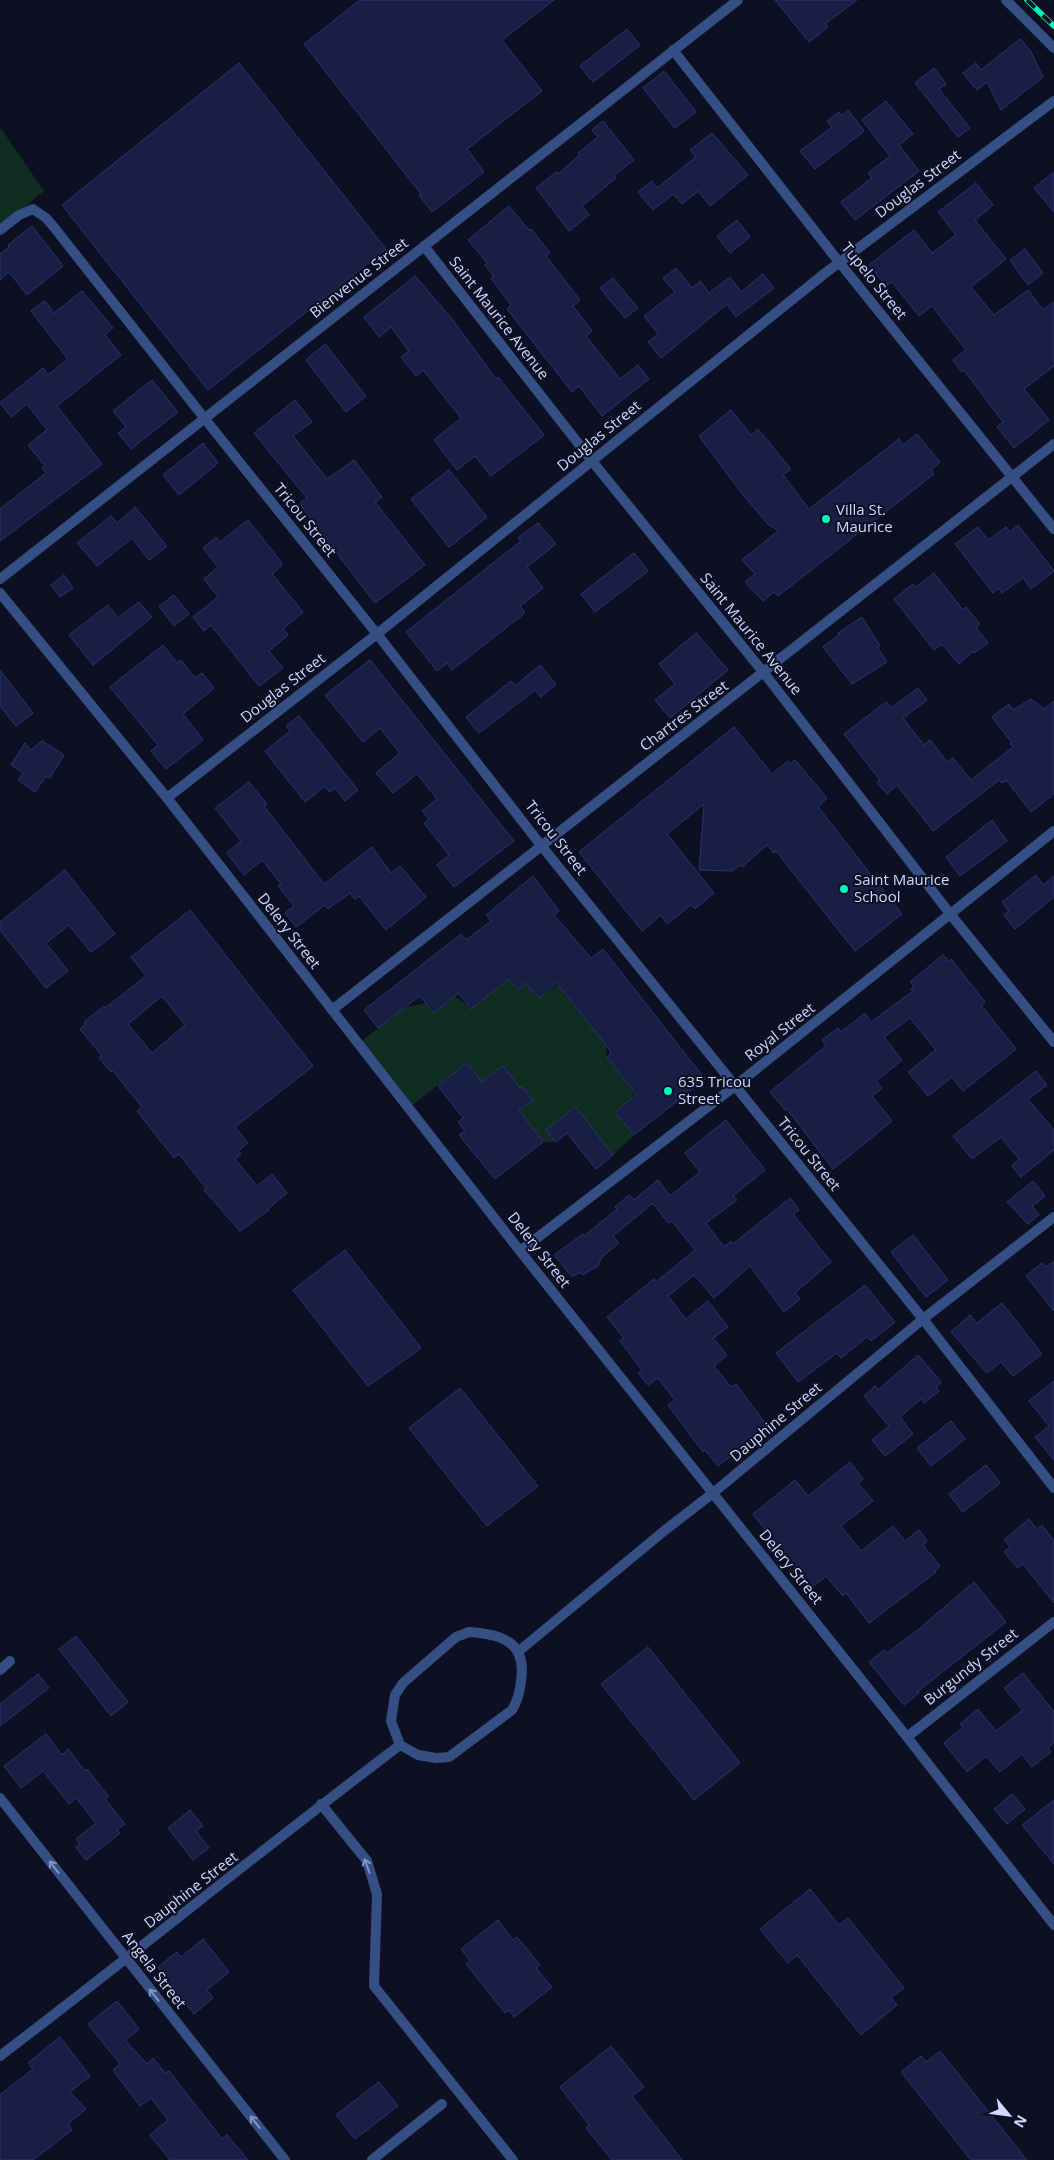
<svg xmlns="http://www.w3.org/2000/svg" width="1054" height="2160" font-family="'Open Sans',sans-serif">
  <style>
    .green { fill: #0f2d21 }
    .building { fill: #181e44; stroke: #293471; fill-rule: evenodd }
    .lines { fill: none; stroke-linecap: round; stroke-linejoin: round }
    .minor { stroke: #354e83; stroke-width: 10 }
    .rail-casing { stroke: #00f9bb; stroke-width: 5.5 }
    .rail { stroke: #0d1022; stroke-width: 4; stroke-dasharray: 11; stroke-linecap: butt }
    .oneway { stroke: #8294c1 }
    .poi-dot { fill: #00f9bb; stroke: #0d1022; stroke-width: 2 }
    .labels { text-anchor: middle; stroke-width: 4; stroke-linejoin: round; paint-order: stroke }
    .street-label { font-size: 15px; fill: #ced9ff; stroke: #0d1022 }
    .poi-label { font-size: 15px; fill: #ced9ff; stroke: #0d1022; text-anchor: start }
  </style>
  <rect width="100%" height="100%" fill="#0d1022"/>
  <!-- green -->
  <g class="green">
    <path d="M0,127l44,64 -44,36z"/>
    <path d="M504,974l15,16 7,-7 13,15 19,-13 48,60 1,12 27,37 -3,5 -16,13 19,23 -21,20 -37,-48 -20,35h-13l-11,-15 -17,-13 17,-14 -10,-13 -18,14 -10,-7 17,-17 -8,-11 -12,9 8,11 -12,2 -20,-25 -59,45 -50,-64 45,-36 22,-5 9,10 21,-17 16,13 11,-8 -5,-5 7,-6 6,4 11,-9z"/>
  </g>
  <!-- building -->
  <g class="building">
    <path d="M360,0h194l-52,40 40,51 -75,58 17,23 -52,40 -13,-17 2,-1 -117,-150z"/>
    <path d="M775,0h82l-32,24 3,3 -19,15z"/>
    <path d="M627,29l13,16 -47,37 -13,-16z"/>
    <path d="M1020,39l10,11 13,27 -42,33 -14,-28 -10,8 -14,-17 13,-10 5,7z"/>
    <path d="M239,63l147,186 -178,141 -146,-185z"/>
    <path d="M934,68l12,16 -7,5 31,39 -12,9 -43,-54z"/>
    <path d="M664,71l32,41 -21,16 -32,-40z"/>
    <path d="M886,101l27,33 -14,11 20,26 -64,49 -14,-18 31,-24 -4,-5 22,-17 -28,-36z"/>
    <path d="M848,110l16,21 -49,38 -15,-18 32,-24 -5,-6 12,-9 2,4z"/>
    <path d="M603,121l31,39 -20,15 2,3 -34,28 7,9 -20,16 -33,-43 20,-16 2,2 22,-19 -2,-2 20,-16 -6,-7z"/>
    <path d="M712,133l36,42 -38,31 -12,-15 -16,13 -9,-10 -20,16 -15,-18 14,-11 5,7 39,-31 -6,-7z"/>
    <path d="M1054,172v40l-20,-24z"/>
    <path d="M976,183l17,22 -18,15 31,39 -35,28 23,28 34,-25 15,20 11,-8v64l-30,23 25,31 -35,28 -17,-21 6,-5 -39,-52 -2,2 -9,-12 13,-10 -34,-44 -13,10 -27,-34 -6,4 -17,-21 45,-35 18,23 24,-18 -18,-23z"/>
    <path d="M509,206l20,24 2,-1 19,24 -4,3 34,44 -7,6 19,25 -6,5 34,43 18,-14 11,14 -47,37 -23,-30 -7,6 -65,-83 4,-4 -20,-27 3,-2 -9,-11 2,-2 -19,-23z"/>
    <path d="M737,220l13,17 -20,16 -13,-17z"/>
    <path d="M32,226l31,40 -36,29 -18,-23 -9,8v-26l9,-7 -1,-2z"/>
    <path d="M1025,249l18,24 -15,12 -18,-25z"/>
    <path d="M676,268l16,20 8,-7 9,12 21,-16 11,15 22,-18 11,14 -38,29 -9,-13 -66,54 -13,-16 10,-8 -14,-18 31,-24 -12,-14z"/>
    <path d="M415,276l37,43 44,60 2,-2 46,58 -53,41 -16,-20 -18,14 -23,-30 27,-22 -38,-48 -7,6 -15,-19 8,-6 -18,-24 -12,10 -15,-20z"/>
    <path d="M613,278l25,30 -13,10 -25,-30z"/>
    <path d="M82,291l31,37 -8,7 16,20 -64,51 45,58 -102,77v-32l46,-36 -4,-5 3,-2 -17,-21 19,-15 -20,-26 -16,13 -11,-14 43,-35 5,7 20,-16 -37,-48 14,-10 9,12z"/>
    <path d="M325,344l41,52 -20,16 -40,-52z"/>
    <path d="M152,380l26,32 -47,37 -13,-16 8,-6 -13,-16z"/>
    <path d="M295,400l17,22 -19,14 34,43 27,-19 28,37 -7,5 50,63 -50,38 -69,-90 -6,-10 7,-5 -53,-65z"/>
    <path d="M731,410l20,25 7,-6 33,40 -8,6 26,34 90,-70 4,6 14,-11 23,28 -9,8 3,4 -156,122 -4,-4 -11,9 -18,-19 10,-8 -13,-14 36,-29 -10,-7 -25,-29 -44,-59z"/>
    <path d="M203,443l15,20 -39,32 -16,-20z"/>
    <path d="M449,470l38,47 -38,30 -38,-48z"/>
    <path d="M135,507l32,39 -18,14 -17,-22 -35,28 -20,-23 34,-27 6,7z"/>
    <path d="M248,520l34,43 -1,3 -9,8 31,38 -20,17 5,6 -19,16 14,17 -24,18 -48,-61 -7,6 -11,-14 25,-20 -14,-18 14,-12 -15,-19 13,-11 4,5z"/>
    <path d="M538,523l18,21 -29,23 16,21 -23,18 5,7 -73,57 -5,-7 -10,8 -31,-39 115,-91 -3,-3z"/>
    <path d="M1018,525l36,46 -23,18 -8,-11 -21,15 -3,-5 -6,5 -38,-49 23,-17 10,13 18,-13 4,5z"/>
    <path d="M634,553l14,18 -53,41 -14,-18z"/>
    <path d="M934,573l29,37 3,-3 14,17 -4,3 12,16 -14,10 -1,-2 -14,13 -17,-20 -8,6 -40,-51 19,-15 3,3z"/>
    <path d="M64,575l9,13 -13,9 -9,-12z"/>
    <path d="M174,595l15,19 -15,12 -15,-20z"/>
    <path d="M139,602l13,15 -59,48 -24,-30 39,-30 10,13z"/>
    <path d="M862,617l18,29 -3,1 10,15 -35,22 -29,-37 16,-12 -1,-2z"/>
    <path d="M696,633l32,37 -58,48 -15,-18 20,-16 -16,-20z"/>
    <path d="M163,645l14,18 4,-3 14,18 7,-5 12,15 -31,26 20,26 -37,29 -15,-18 7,-6 -48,-58z"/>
    <path d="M370,660l144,181 -60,46 -17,-22 12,-10 -25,-32 5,-4 -7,-8 15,-12 -20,-25 -24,19 -17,-20 24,-20 -20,-25 -17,14 -38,-47z"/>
    <path d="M540,665l16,19 -15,13 -6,-7 -56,43 -13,-16 45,-36 4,5z"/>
    <path d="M0,670l33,43 -17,13 -16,-20z"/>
    <path d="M918,688l9,12 -24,18 21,27 6,-5 17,22 6,-4 18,22 42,-33 -3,-3 2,-1 -20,-26 17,-13 4,6 18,-11 13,10 10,-8v93l-23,18 -25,-32 -4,3 -3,-3 -66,51 -36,-46 -10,9 -10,-12 3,-2 -36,-46 42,-32 5,6z"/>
    <path d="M299,716l59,74 -13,11 -10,-13 -5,4 -5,-6 -20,16 -40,-51 25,-20 -4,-5z"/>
    <path d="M734,727l38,47 16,-13 2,3 5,-4 32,38 -9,9 84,107 -47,37 -79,-100 -2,2 -7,-8 -25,22 -2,-2 -8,6 -33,-1 5,-66 -37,30 47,59 -19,16 -4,-4 -24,19 -6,-9 -19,16 -63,-79z"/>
    <path d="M42,741l22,14 -14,23 -4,-2 -11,16 -17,-12 5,-7 -12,-8 14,-22 6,7z"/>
    <path d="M249,782l18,22 -3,2 60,78 48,-37 19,26 9,-7 26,31 -40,33 -27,-34 -4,3 -5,-6 -22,16 -3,-4 -29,22 -11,-14 9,-7 -16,-20 3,-2 -19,-24 -18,15 -17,-22 14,-12 -26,-33z"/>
    <path d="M992,820l15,21 -47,35 -14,-19z"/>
    <path d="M65,870l50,64 -24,18 -22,-27 -23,18 22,28 -22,17 -46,-58v-8z"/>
    <path d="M1036,875l7,10 11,-9v21l-39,32 -11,-14 5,-4 -7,-9z"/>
    <path d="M533,876l26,35 -5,4 37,43 12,-9 102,130 -71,56 -19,-23 21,-17 -29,-38 4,-3 -2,-5 -52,-66 -18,15 -13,-15 -7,7 -10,-11 -38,30 -13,-16 -24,20 -14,-17 -42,32 -14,-18 97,-76 5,6 25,-19 -5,-6z"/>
    <path d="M190,910l123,156 -78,61 13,16 -10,8 3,3 -6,5 22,27 15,-12 15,19 -19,16 1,1 -29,21 -36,-41 2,-2 -27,-34 -5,4 -37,-47 5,-4 -29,-36 -2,1 -12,-14 3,-2 -22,-27 6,-5 -2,-2 20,-16 1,2 41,-32 -15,-19zM162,996l23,29 -33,28 -24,-29z"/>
    <path d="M943,955l6,6 2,-2 34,43 -4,3 35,44 -53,42 -11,-14 -24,19 -20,-24 28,-22 -26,-32 -26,19 18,23 -26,21 6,7 -10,8 20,25 -59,48 -46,-60 -2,1 -15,-18 56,-46 -4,-6 16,-12 3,4 24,-19 6,9 42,-31 -2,-2 3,-3 -4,-4z"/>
    <path d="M467,1063l15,19 21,-16 17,22 2,-1 11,13 -14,10 24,32 -48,37 -36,-44 6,-4 -7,-9 5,-4 -25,-32z"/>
    <path d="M1036,1071l11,14 -19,14 26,31v20l-33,27 -9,-11 7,-7 -18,-22 -29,22 -19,-23z"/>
    <path d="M576,1107l37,48 -17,14 -29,-36 -11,9 -10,-12z"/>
    <path d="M726,1120l39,50 -32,26 4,4 -31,23 18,24 7,-6 2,3 57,-46 9,12 -6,4 38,48 -36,31 5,6 -16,13 -34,-46 -36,32 -20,-23 -26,21 18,23 22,-18 20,26 -15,11 14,17 -13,11 17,21 5,-3 32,43 -50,39 -13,-16 -2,2 -35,-47 7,-5 -17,-22 -10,7 -10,-12 4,-3 -22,-29 4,-3 -17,-21 47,-38 2,3 39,-32 -23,-29 -4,2 -15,-20 -40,33 6,7 -17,14 -4,9 -16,9 -2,-3 -8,5 -18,-22 29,-21 1,2 33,-27 -2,-2 14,-12 5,5 24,-20 12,16 30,-24 -15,-19z"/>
    <path d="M1033,1181l12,15 -13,10 7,9 -11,9 -21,-22z"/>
    <path d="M913,1235l35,45 -22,17 -35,-45z"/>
    <path d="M345,1250l76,98 -53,38 -75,-96z"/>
    <path d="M1054,1261v50l-28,-35 16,-13 4,4z"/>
    <path d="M865,1285l30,37 -24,19 -4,-4 -26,21 -4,-5 -39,29 -22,-29z"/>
    <path d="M1002,1303l40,51 -29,22 -12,-14 -14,11 -36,-41 19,-17 7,8z"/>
    <path d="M918,1355l23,27 -5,5 3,4 -15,12 -3,-4 -21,18 13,17 -28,22 -13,-16 17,-14 -25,-30 11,-10 3,4z"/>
    <path d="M1054,1381v79l-19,-23 14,-11 -20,-25z"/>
    <path d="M460,1388l78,98 -51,40 -78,-98z"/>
    <path d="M951,1421l14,18 -34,27 -14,-18z"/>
    <path d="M850,1462l13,17 -5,4 15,18 -32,25 20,25 32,-25 12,15 14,-11 8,11 -4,4 17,21 -6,5 2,1 -67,51 -23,-30 -3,3 -17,-20 -15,12 -58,-74 42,-34 13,16z"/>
    <path d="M986,1465l14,18 -37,29 -14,-18z"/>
    <path d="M1029,1519l8,10 5,-4 12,16v62l-31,-39 -5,4 -14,-16 6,-5 -6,-7z"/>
    <path d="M974,1582l32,40 -89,70 2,1 -15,12 -35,-43 15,-12 3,3 32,-24z"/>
    <path d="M76,1636l52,66 -17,14 -52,-67z"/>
    <path d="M648,1647l92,116 -46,37 -93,-116z"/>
    <path d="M1023,1673l31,39v31l-6,5 3,4 -19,15 -10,-13 -22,18 -14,-16 -19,16 -23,-29 19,-16 -3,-3 18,-15 18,22 27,-21 -19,-22z"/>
    <path d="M38,1674l11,14 -49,38v-22z"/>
    <path d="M46,1734l16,21 6,-6 17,22 2,-2 22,28 -4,2 20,25 -8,6 3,3 -34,27 -10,-13 4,-3 -4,-5 20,-16 -20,-25 -7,6 -26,-33 -22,17 -17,-22z"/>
    <path d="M1012,1794l13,15 -18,15 -13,-15z"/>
    <path d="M1054,1800v64l-32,-39z"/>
    <path d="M190,1810l13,16 -7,5 13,17 -16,12 -25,-32z"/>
    <path d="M810,1889l29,36 9,-7 56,70 -13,10 6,7 -36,30 -64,-80 -9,8 -28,-34z"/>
    <path d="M498,1920l15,20 4,-3 23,28 -4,3 16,19 -38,30 -5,-7 -4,3 -39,-49 4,-3 -9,-12z"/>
    <path d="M203,1939l26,33 -22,18 6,8 -19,16 -36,-47 19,-15 4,5z"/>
    <path d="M117,2001l22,28 -14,11 22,24 6,-6 12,15 4,-2 53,68 5,-4 21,25h-78l-20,-25 18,-15 -17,-22 -11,8 -27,-36 7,-6 -32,-40z"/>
    <path d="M60,2037l30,39 -20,16 16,17 -18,15 4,6 -39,30h-33v-65l33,-26 -5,-6z"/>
    <path d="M611,2046l33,41 -12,9 50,64h-70l-26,-32 3,-3 -29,-38z"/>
    <path d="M940,2051l87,109h-56l-70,-88 20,-16 5,6z"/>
    <path d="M379,2082l19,24 -43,33 -19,-24z"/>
  </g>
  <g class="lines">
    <!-- minor -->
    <g class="minor">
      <path d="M1006,0l48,48"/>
      <path d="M673,50l166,212 215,267"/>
      <path d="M0,230l19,-15 14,-6 13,9 7,8 152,193 172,215 163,210 383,475 131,169"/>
      <path d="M424,246l168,215 172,212 187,242 103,127"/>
      <path d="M0,579l738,-579"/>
      <path d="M0,593l167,205 353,453 387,486 147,188"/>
      <path d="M167,798l210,-164 447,-360 230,-173"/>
      <path d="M332,1010c239,-190 482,-376 722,-566"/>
      <path d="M520,1251l215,-165 319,-255"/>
      <path d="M469,1632c33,2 58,10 52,49 -1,11 -3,19 -9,29l-63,47 -13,1 -18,-3 -18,-10 -9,-24 4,-26 8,-12 53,-46z"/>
      <path d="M519,1651l145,-120 49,-38 210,-174 131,-102"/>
      <path d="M0,1670l10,-9"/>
      <path d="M907,1737l147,-115"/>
      <path d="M0,1798l285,362"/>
      <path d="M321,1804l46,57 10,33 -3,92 139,174"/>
      <path d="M0,2056c134,-102 265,-209 400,-311"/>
      <path d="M372,2160l70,-56"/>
    </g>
    <defs>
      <path id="rail" d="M1027,0l27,26"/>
    </defs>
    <!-- rail casing -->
    <use href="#rail" class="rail-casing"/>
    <!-- rail -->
    <use href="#rail" class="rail"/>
  </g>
  <!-- one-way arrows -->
  <defs><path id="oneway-shaft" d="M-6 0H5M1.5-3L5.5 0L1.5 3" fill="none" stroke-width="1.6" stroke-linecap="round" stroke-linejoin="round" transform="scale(1.25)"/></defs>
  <g class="oneway">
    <use href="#oneway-shaft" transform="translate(367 1866) rotate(-111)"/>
    <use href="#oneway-shaft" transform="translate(54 1867) rotate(-128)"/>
    <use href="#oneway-shaft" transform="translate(154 1995) rotate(-128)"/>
    <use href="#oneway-shaft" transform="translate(255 2122) rotate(-128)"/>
  </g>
  <!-- markers -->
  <g class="poi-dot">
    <circle cx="826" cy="519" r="5"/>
    <circle cx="844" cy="889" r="5"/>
    <circle cx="668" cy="1091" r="5"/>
  </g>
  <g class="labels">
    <!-- street labels -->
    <g class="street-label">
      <text transform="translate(918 184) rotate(-37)" y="5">Douglas Street</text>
      <text transform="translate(359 278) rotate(-38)" y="5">Bienvenue Street</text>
      <text transform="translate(874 281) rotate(51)" y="5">Tupelo Street</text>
      <text transform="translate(499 318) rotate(52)" y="5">Saint Maurice Avenue</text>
      <text transform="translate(599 436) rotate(-39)" y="5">Douglas Street</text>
      <text transform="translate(305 520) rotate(51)" y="5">Tricou Street</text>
      <text transform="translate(751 634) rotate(51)" y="5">Saint Maurice Avenue</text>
      <text transform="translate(283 688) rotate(-38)" y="5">Douglas Street</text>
      <text transform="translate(684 716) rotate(-37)" y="5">Chartres Street</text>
      <text transform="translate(556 838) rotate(52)" y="5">Tricou Street</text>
      <text transform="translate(289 931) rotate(52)" y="5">Delery Street</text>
      <text transform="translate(780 1032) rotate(-38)" y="5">Royal Street</text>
      <text transform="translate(809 1154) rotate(51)" y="5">Tricou Street</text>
      <text transform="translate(539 1250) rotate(52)" y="5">Delery Street</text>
      <text transform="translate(776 1422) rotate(-40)" y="5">Dauphine Street</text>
      <text transform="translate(791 1567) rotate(51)" y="5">Delery Street</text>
      <text transform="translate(971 1667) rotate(-38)" y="5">Burgundy Street</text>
      <text transform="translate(191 1890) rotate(-38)" y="5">Dauphine Street</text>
      <text transform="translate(154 1970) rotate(52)" y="5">Angela Street</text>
    </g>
    <!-- poi labels -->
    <g class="poi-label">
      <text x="836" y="515">Villa St.<tspan x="836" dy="17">Maurice</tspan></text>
      <text x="854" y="885">Saint Maurice<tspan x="854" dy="17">School</tspan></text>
      <text x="678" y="1087">635 Tricou<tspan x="678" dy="17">Street</tspan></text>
    </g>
  </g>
  <!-- north arrow -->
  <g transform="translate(1009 2115) rotate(119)" stroke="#0d1022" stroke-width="4" paint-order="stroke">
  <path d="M0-4L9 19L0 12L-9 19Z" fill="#ced9ff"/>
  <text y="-8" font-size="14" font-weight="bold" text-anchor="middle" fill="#ced9ff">N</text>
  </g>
</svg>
